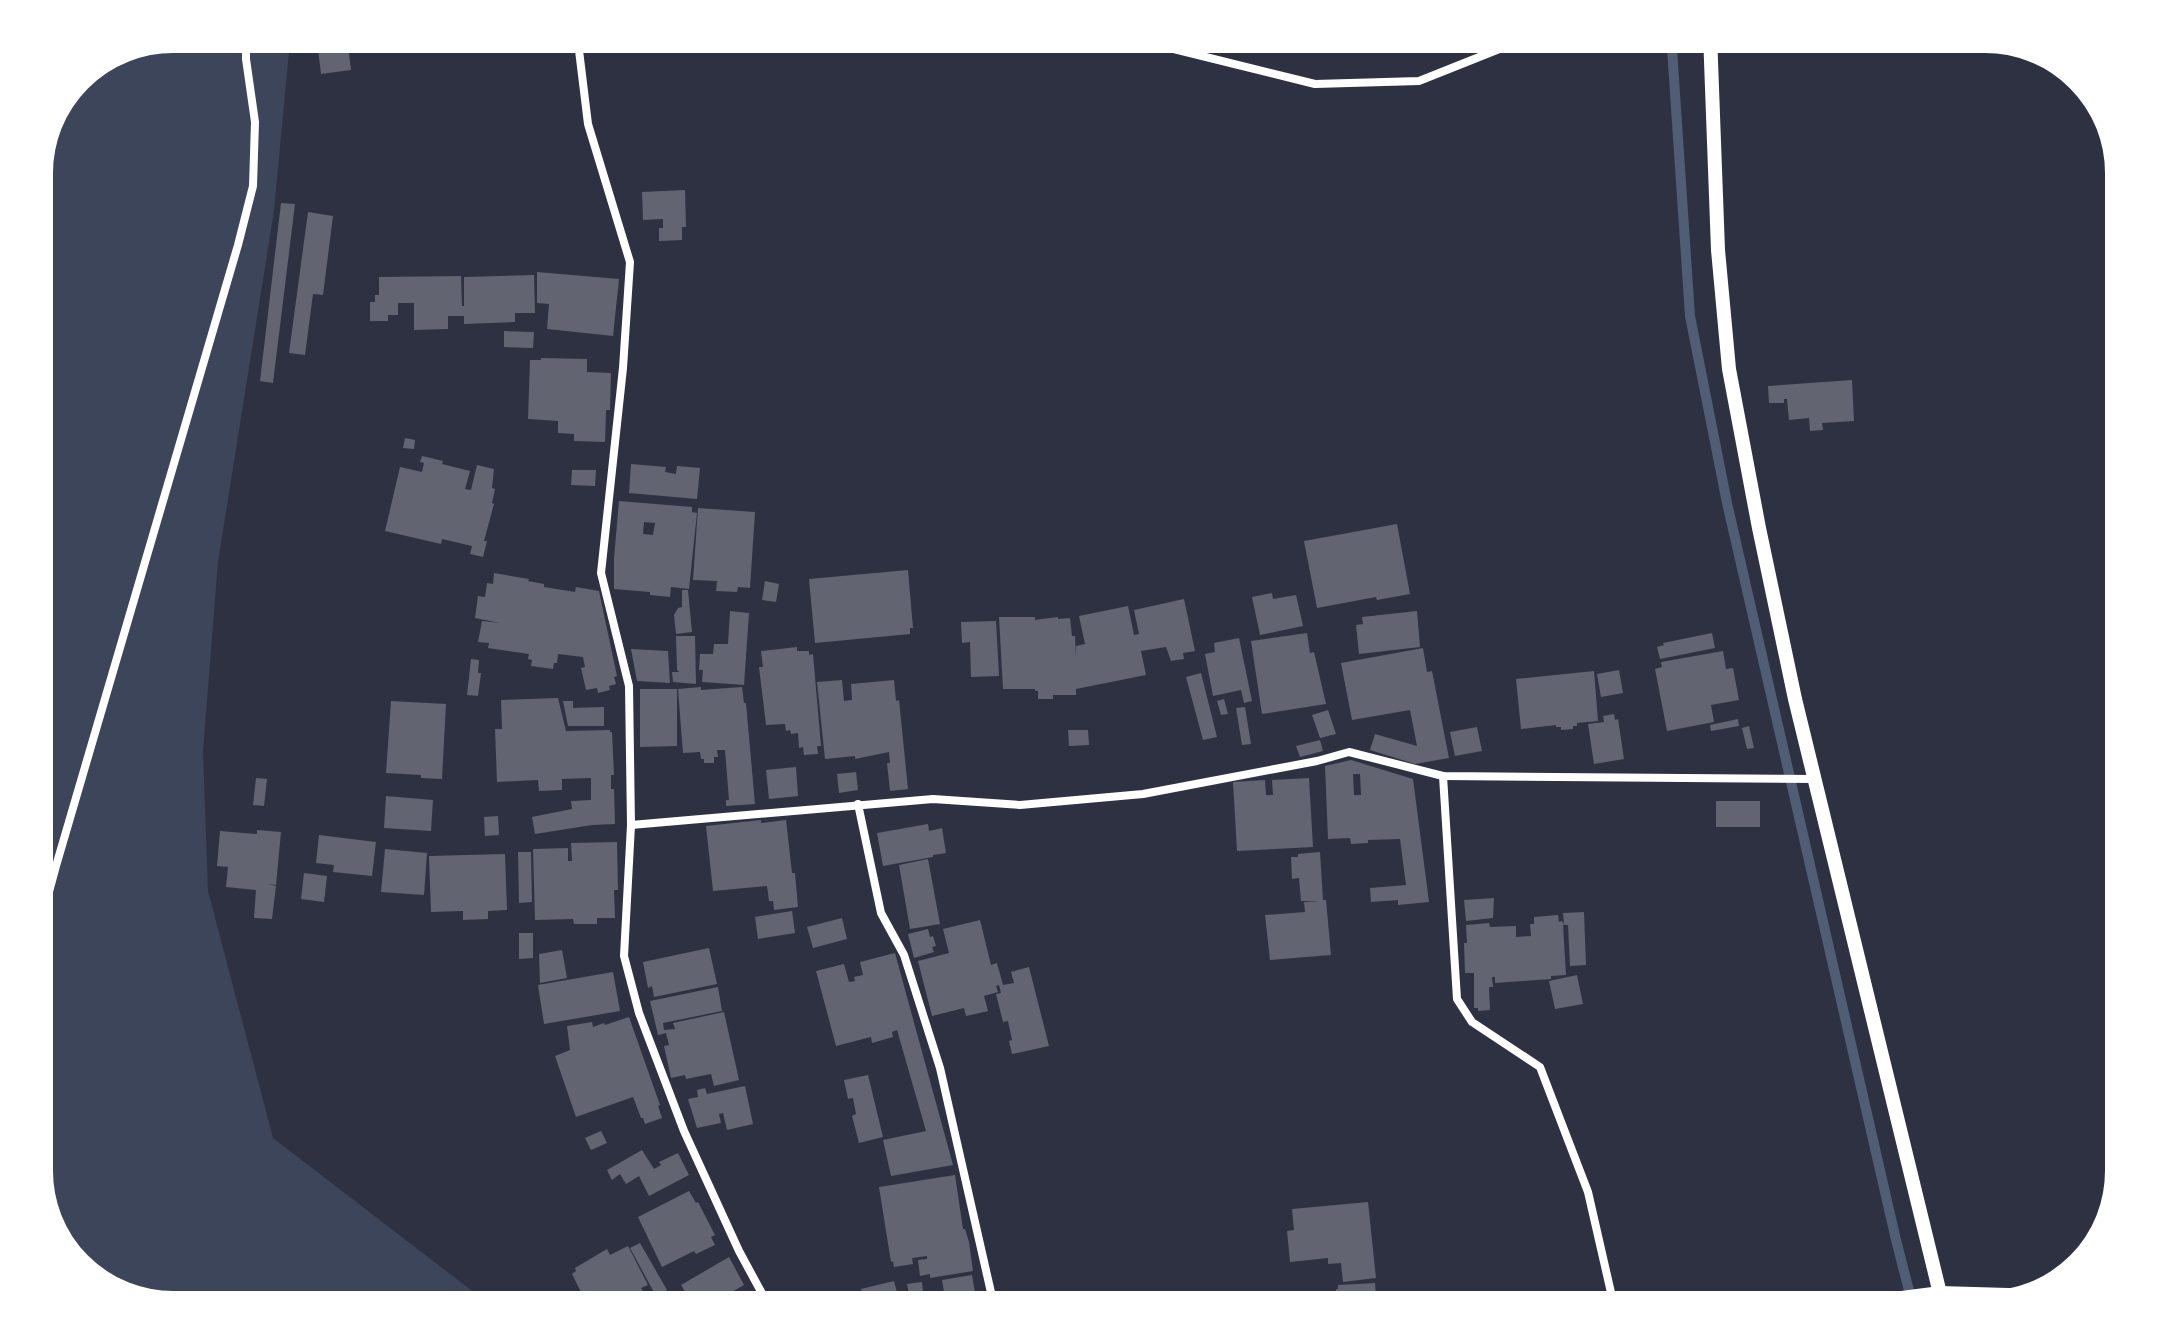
<svg xmlns="http://www.w3.org/2000/svg" width="2158" height="1344" font-family="'Space Grotesk',sans-serif">
  <style>
    .green { fill: #3c4559 }
    .lines { fill: none; stroke-linecap: round; stroke-linejoin: round }
    .stream { stroke: #4f5d75; stroke-width: 10 }
    .building { fill: #626471; fill-rule: evenodd }
    .minor { stroke: #fff; stroke-width: 8 }
    .tertiary { stroke: #fff; stroke-width: 14 }
    .rim { fill: none; stroke: #fff; stroke-width: 10 }
  </style>
  <rect width="100%" height="100%" fill="#2d3142"/>
  <!-- green -->
  <path class="green" d="M173,34h142l-26,18 -15,159 -56,351 -15,189 5,140 65,247 224,172h-324l-77,-23 -43,-46 -19,-61v-1016l41,-90 45,-30z"/>
  <g class="lines">
    <!-- stream -->
    <path class="stream" d="M1671,34l19,282 37,187 169,737 18,70"/>
  </g>
  <!-- building -->
  <g class="building">
    <path d="M324,34h18l1,12h5l3,24 -30,4 -3,-25 8,-1z"/>
    <path d="M685,190l1,37h-4v13l-23,1v-13h4v-9l-20,1 -1,-28z"/>
    <path d="M281,203l14,1 -22,179 -13,-2z"/>
    <path d="M308,212l25,4 -10,79 -10,-1 -8,61 -16,-2z"/>
    <path d="M537,272l82,7 -6,57 -66,-7 2,-25 -12,-1z"/>
    <path d="M534,275l1,38h-20v9l-51,2v-8h-16v13l-34,1v-27h-16v12h-10v6h-18v-19h5v-7h4v-18l82,-1 1,30h2v-29z"/>
    <path d="M504,331l30,1 -1,16 -29,-1z"/>
    <path d="M541,358l46,1v13l24,1 -1,37h-4l-1,32 -31,-1v-7l-16,-1v-12l-30,-2 2,-59h11z"/>
    <path d="M1852,380l2,41 -32,2 1,7 -13,1 -1,-13 -20,2 -2,-21h-3v4h-15l-1,-17z"/>
    <path d="M405,438l10,2 -1,9 -11,-1z"/>
    <path d="M422,456l21,5 -1,3 28,7 -5,18 6,1 6,-25 17,4 -2,19 3,1 -3,14 2,1 -10,37h3l-4,16 -13,-3 2,-8 -30,-7 -1,5 -56,-13 15,-64 22,5 2,-9 -4,-1z"/>
    <path d="M631,464l35,3 -1,5 11,2 1,-8 23,2 -3,31 -68,-6z"/>
    <path d="M572,470h24l-1,16 -24,-1z"/>
    <path d="M619,501l73,6v5l5,1 -8,76 -18,-2 -1,10 -20,-2v-3l-36,-3v-31zM644,522l11,1 -2,12 -10,-1z"/>
    <path d="M698,508l57,4 -5,76 -12,-1 -1,5 -21,-1 1,-10 -24,-1z"/>
    <path d="M1397,524l13,70 -33,6 -1,-3 -59,11 -13,-67z"/>
    <path d="M908,570l5,58h-3v6l-95,9 -6,-64z"/>
    <path d="M494,573l35,6 -1,2 16,3v3l31,5 1,-5 23,4 18,85 -3,1 2,7 -7,2 1,4 -12,3 -1,-5 -11,2 -5,-22 4,-1 -2,-10 -25,-3 -1,9h-3l-1,6 -22,-3 1,-6 -4,-1 1,-5 -41,-6 1,-5 -11,-1 4,-21 18,2 -25,-5 3,-22 7,1 2,-14 6,1z"/>
    <path d="M765,581l14,3 -3,18 -14,-2z"/>
    <path d="M682,590h6l4,42 -16,2 -2,-19 4,-7 4,-1z"/>
    <path d="M1272,593l1,6 23,-4 7,31 -43,9 -8,-38z"/>
    <path d="M1184,599l11,52 -12,2 1,6 -13,2 -5,-14 -25,4 5,24 -70,14v6h-23v4h-15v-8h-3v-2h-32l-4,-72h36v3l23,-3v2l12,-1 2,18h3l1,23v-13l9,-2 -6,-28 49,-10 6,29 5,-1 -5,-24z"/>
    <path d="M730,611l19,2 -5,72 -42,-3 1,-12h-4l1,-16h13l1,-10h14z"/>
    <path d="M1417,611l3,36 -61,7 -3,-29 7,-1 -1,-7z"/>
    <path d="M996,621l3,55 -28,1 -1,-35 -8,1 -1,-21z"/>
    <path d="M1307,633l3,20 4,-1 12,52 -64,10 -11,-73z"/>
    <path d="M1712,633l3,15 -55,11 -3,-12 7,-2 -1,-2z"/>
    <path d="M676,636h19l1,48 -23,-2 -1,-10h7l-2,-2z"/>
    <path d="M1239,638l13,63 -8,2 -3,-13 -28,6 -8,-42 10,-2 -1,-9z"/>
    <path d="M797,647v4h12v4l4,-1 8,92h-4l1,8 -14,1 -1,-8 -4,1 -1,-15 -7,1 -1,-4 -4,1 -1,-7 -19,1 -7,-58h4l-2,-16z"/>
    <path d="M1423,648l4,24 5,-1 17,87 -34,6 -45,-14 5,-16 42,12 -7,-36 -58,10 -11,-57z"/>
    <path d="M631,649l37,2 2,32 -33,-2z"/>
    <path d="M1723,651l3,18 7,-1 6,32 -28,5 3,17 -47,9 -12,-62 7,-2 -1,-5z"/>
    <path d="M471,659l8,1 -1,13h3l-3,23 -11,-1z"/>
    <path d="M1619,670l4,23 -22,4 -4,-23z"/>
    <path d="M1594,671l4,50 -21,2v3h-4v3l-12,1v-3h-5v-2l-35,4 -5,-50z"/>
    <path d="M1201,673l16,64 -14,3 -17,-63z"/>
    <path d="M842,680l2,21 8,-1 -1,-16 43,-4 2,21 3,-1 9,89 -18,2 -3,-28h3l-1,-11 -34,7v-3l-30,3 -8,-77z"/>
    <path d="M701,687v3l41,-3 2,16h2l9,101 -29,2v-6h3l-4,-50h-8l1,7h-4v6h-10v-4h-3l-1,-7 -17,1 -5,-64z"/>
    <path d="M640,689h37v57l-37,1z"/>
    <path d="M558,698l8,33 44,-1v2h2l2,43h-3v14h3l1,35 -23,1 -57,9 -3,-17 40,-8 -1,-8 20,-1v-22l-29,1v11l-23,1 -1,-11 -41,2 -2,-53h7l-1,-29z"/>
    <path d="M1224,699l4,15 -7,1 -4,-14z"/>
    <path d="M391,701l55,3 -4,75 -21,-1v-3l-35,-2z"/>
    <path d="M563,701h10v7l31,-1v19h-36z"/>
    <path d="M1245,707l6,37 -9,1 -6,-37z"/>
    <path d="M1328,710l8,24 -16,4 -8,-23z"/>
    <path d="M1614,714l1,6 3,-1 6,40 -30,5 -6,-40 16,-2 -1,-6z"/>
    <path d="M1738,719l1,7 -28,5 -1,-6z"/>
    <path d="M1749,726l5,22 -7,1 -5,-21z"/>
    <path d="M1477,727l5,24 -27,5 -5,-24z"/>
    <path d="M1068,730h20l1,15 -20,1z"/>
    <path d="M1320,740l3,11 -23,6 -4,-11z"/>
    <path d="M1351,760l62,19 16,123 -31,3v-5l-27,2 -1,-14 36,-3 -6,-46 -32,1v3l-17,1 -1,-6 -22,1 -3,-73zM1353,774h7l1,21h-7z"/>
    <path d="M796,767l2,29 -29,3 -3,-29z"/>
    <path d="M856,772l2,18 -19,3 -2,-19z"/>
    <path d="M256,778l11,1 -3,27 -11,-1z"/>
    <path d="M1309,778l4,69 -76,4 -4,-69 32,-2 1,15h7l-1,-15z"/>
    <path d="M386,796l47,4 -2,31 -47,-3z"/>
    <rect x="1716" y="801" width="44" height="26"/>
    <path d="M498,816l1,19 -14,1 -1,-19z"/>
    <path d="M761,820v3l25,-3 6,53h3l3,34 -24,3 -1,-9h-4l-2,-15 -54,5 -7,-65z"/>
    <path d="M928,824l1,7 13,-3 4,25 -13,2v2l-50,9 -6,-33z"/>
    <path d="M257,830l24,2 -5,53 -8,-1 8,2 -4,33 -18,-1 2,-28 -30,-3 2,-20 -11,-1 3,-35 37,3z"/>
    <path d="M319,835l57,7 -4,34 -39,-4 1,-7 -18,-2z"/>
    <path d="M617,842l1,48h-4l1,28h-18v6h-23l-1,-5 -38,1 -2,-71 35,-1v13h4l-1,-18z"/>
    <path d="M385,849l42,4 -3,42 -43,-3z"/>
    <path d="M518,852h13l1,50 -13,1z"/>
    <path d="M1320,852l3,48h3l5,55 -61,5 -5,-45 40,-3 -1,-10 15,-1h-18l-2,-23 -7,1 -1,-22h7v-3z"/>
    <path d="M505,854l2,56 -19,1v8l-25,1v-9l-32,1 -2,-56z"/>
    <path d="M928,859l12,65 -30,5 -11,-64z"/>
    <path d="M304,873l23,3 -3,26 -23,-3z"/>
    <path d="M1494,898l-1,20 -27,3 -2,-21z"/>
    <path d="M792,911l3,22 -37,6 -3,-22z"/>
    <path d="M1584,912l2,53 -16,1 -2,-41h-5l3,50 -15,1v3l-56,4v-6h-3l1,10h-4l1,23 -12,1v-3h-4v-35h-9l-1,-30h3l-1,-18 23,-2 1,4 26,-1v11l15,-1 -1,-12h4v-7l24,-2 1,7 3,-1 2,4 -1,-12z"/>
    <path d="M842,918l5,21 -34,9 -6,-21z"/>
    <path d="M980,920l11,45 6,-2 6,22 11,-2 -3,-11 18,-5 20,79 -37,8 -3,-13 3,-1 -4,-19 -5,1 -7,-28 5,-1 -2,-8 -3,1 2,6 -14,4 4,15 -22,5 -2,-8 -32,8 -14,-55 31,-8 -6,-24z"/>
    <path d="M928,929l2,8 3,-1 3,10 -4,1 2,5 -20,6 -6,-24z"/>
    <path d="M519,933h14v25l-14,1z"/>
    <path d="M709,948l8,36 -63,13 -2,-11 -4,2 -5,-26z"/>
    <path d="M562,950l5,28 -27,5 -1,-29z"/>
    <path d="M895,953l58,212 -62,11 -8,-36 43,-9 -29,-101 -5,2 1,5 -21,6 -1,-6 -35,9 -20,-75 28,-7 5,18 6,-1 -1,-4 9,-2 -3,-13z"/>
    <path d="M613,972l7,39 -76,13 -6,-39z"/>
    <path d="M1577,975l6,29 -28,5 -6,-28z"/>
    <path d="M718,987l4,24 -59,12 1,7 11,-1 -2,-6 51,-11 15,68 -25,6 -3,-12 -25,5 -1,-4 -14,3 -7,-32 5,-1 -3,-12 -8,2 -8,-34z"/>
    <path d="M629,1017l31,88 -2,1 4,12 -17,6 -2,-6h-2l-8,-21 -57,20 -21,-61 15,-6 -3,-24 25,-4 1,5 11,-4 1,2z"/>
    <path d="M868,1075l15,62 -24,6 -7,-27 4,-2 -3,-16 -5,1 -4,-19z"/>
    <path d="M745,1086l8,38 -26,6 -4,-17 -4,1 2,9 -24,5 -9,-29 10,-2 -1,-7 8,-2 2,6z"/>
    <path d="M601,1131l6,12 -16,7 -6,-12z"/>
    <path d="M642,1150l12,19 7,-4 -2,-3 19,-9 11,22 -40,21 -10,-20 -13,8 -6,-10 -8,6 -5,-10z"/>
    <path d="M955,1175l8,54h2l4,13 4,29 -43,7v-4l-10,2 -2,-16 9,-1v-3l-15,2 1,6 -19,3 -1,-6 -2,1 -12,-75z"/>
    <path d="M689,1191l7,12 2,-1 17,33 -4,2 4,8 -19,9 -2,-3 -32,16 -24,-50z"/>
    <path d="M1368,1202l8,76 -33,4 -2,-19 -13,1v-6l-38,4 -3,-31 7,-1 -2,-21z"/>
    <path d="M640,1243l27,47 -11,6 -26,-48z"/>
    <path d="M628,1246l20,39 -7,3 5,9 -16,8 -4,-8 -25,13h-11l-18,-36 4,-3 -1,-3 32,-19 3,6z"/>
    <path d="M729,1257l15,28 -44,25h-4l-15,-25z"/>
    <path d="M972,1275l3,18h3l4,17h-59v-2l23,-4 -4,-24z"/>
    <path d="M894,1281l7,27 -35,2 -5,-21z"/>
    <path d="M922,1282l1,10 -14,2 -2,-10z"/>
    <path d="M1375,1283l2,27h-37l-1,-8h-2l-1,-13h2v-4z"/>
    <path d="M1294,1301v9h-29v-8z"/>
  </g>
  <g class="lines">
    <!-- minor -->
    <g class="minor">
      <path d="M577,34l11,90 42,138 -7,106 -22,205 28,113 2,139 -7,131 15,57 45,118 55,120 32,59"/>
      <path d="M1113,34l202,50 104,-3 118,-47"/>
      <path d="M1443,776l14,223 15,23 68,45 48,125 27,118"/>
      <path d="M858,804l23,109 23,42 36,113 55,242"/>
      <path d="M631,825l302,-26 87,6 123,-11 174,-33 32,-9 94,24 373,3"/>
      <path d="M34,947l22,-81 182,-621 15,-59 2,-64 -9,-63v-25"/>
      <path d="M184,1310l16,-9 83,-4 44,3 17,10"/>
      <path d="M1714,1310l172,-13 54,-7 107,3"/>
    </g>
    <!-- tertiary -->
    <path class="tertiary" d="M1710,34l8,216 11,119 30,159 36,171 149,611"/>
  </g>
  <!-- crop -->
  <path d="M0 0H2158V1344H0ZM173 48H1985A125 125 0 0 1 2110 173V1171A125 125 0 0 1 1985 1296H173A125 125 0 0 1 48 1171V173A125 125 0 0 1 173 48Z" fill="#fff" fill-rule="evenodd"/>
  <path class="rim" d="M173 48H1985A125 125 0 0 1 2110 173V1171A125 125 0 0 1 1985 1296H173A125 125 0 0 1 48 1171V173A125 125 0 0 1 173 48Z"/>
</svg>
